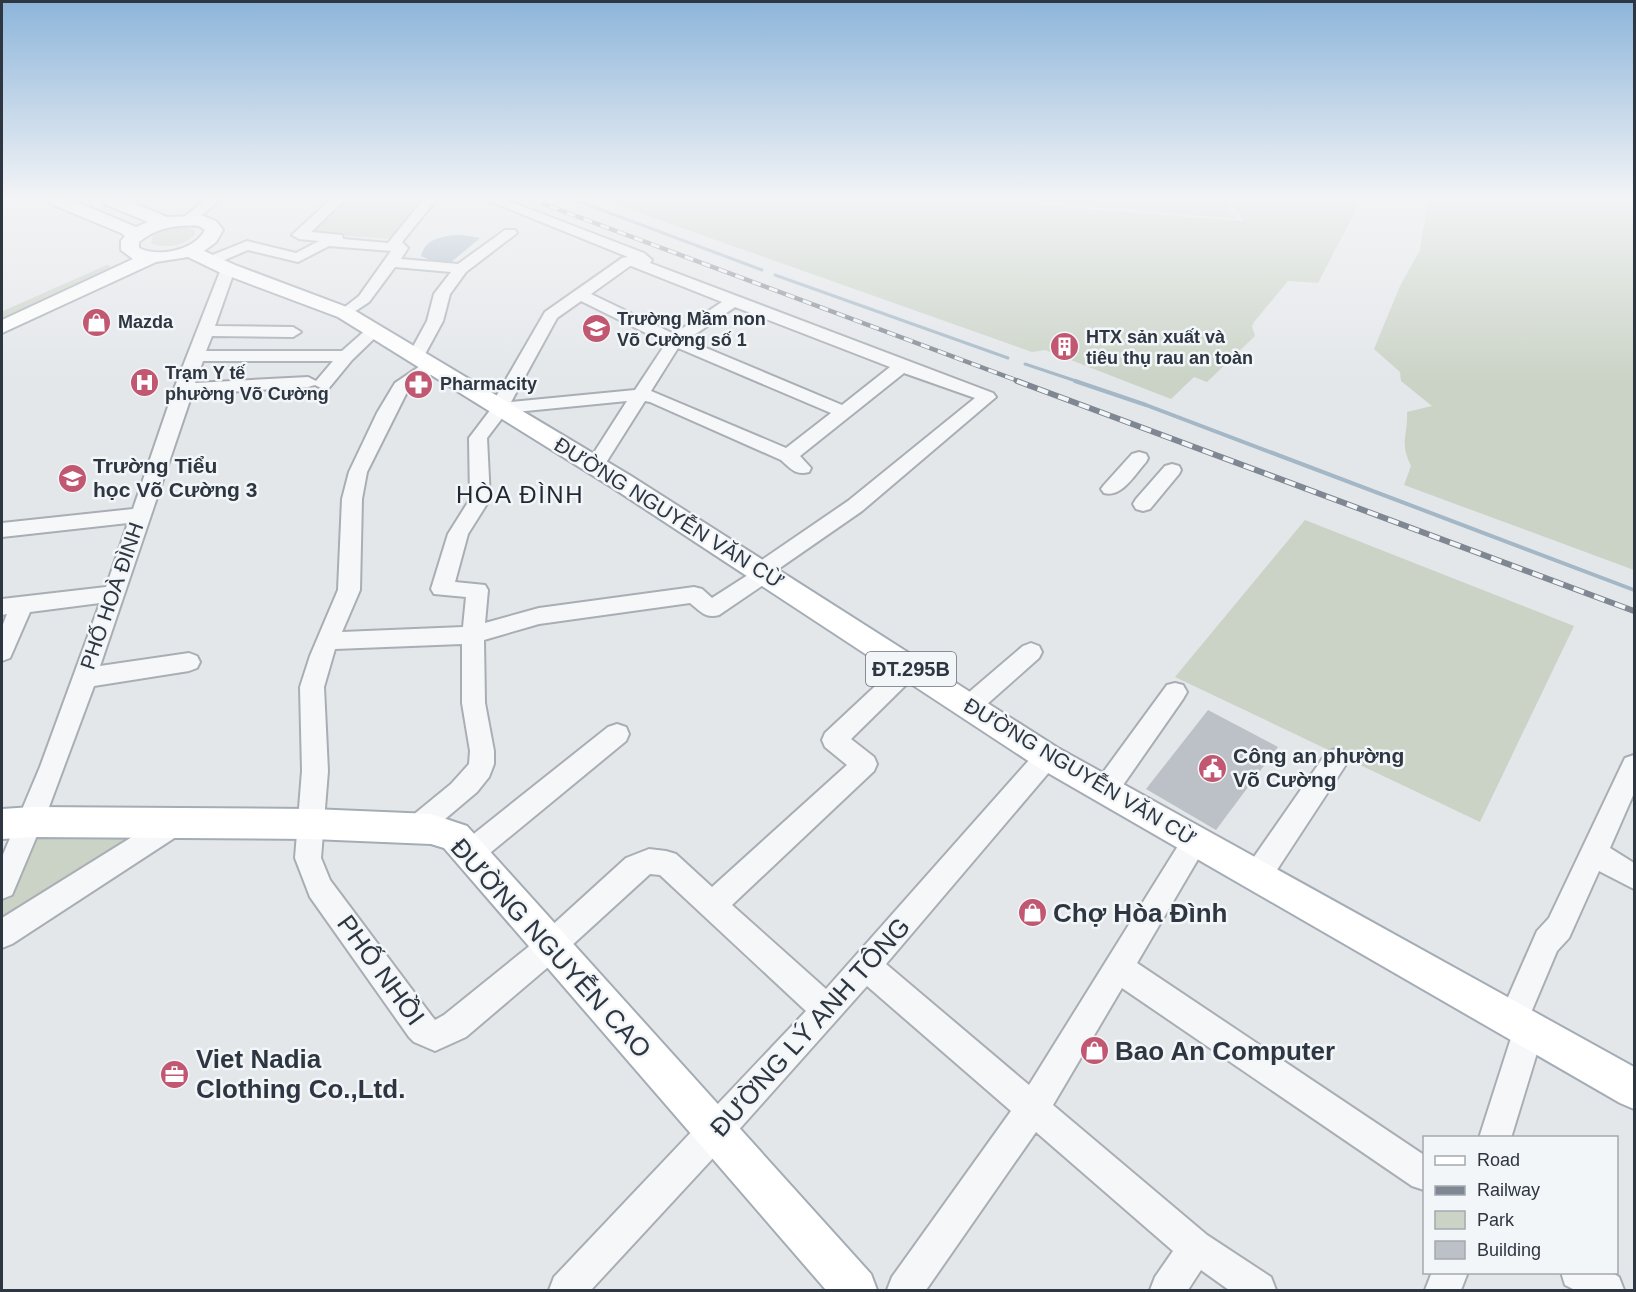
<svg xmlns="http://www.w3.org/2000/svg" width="1636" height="1292" font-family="Arial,sans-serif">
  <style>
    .green { fill: #cad3c6 }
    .water { fill: #a3b7c6 }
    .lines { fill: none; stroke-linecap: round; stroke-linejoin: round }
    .stream-far1 { stroke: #a3b7c6; stroke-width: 3 }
    .stream { stroke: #a3b7c6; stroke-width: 4 }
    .building { fill: #bcc1c7 }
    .minor-casing { stroke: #a9aeb4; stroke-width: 4 }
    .major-casing { stroke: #a4acb5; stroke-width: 4 }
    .minor { fill: #f6f7f9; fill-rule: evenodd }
    .major { fill: #fff; fill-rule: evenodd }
    .rail-far1-casing { stroke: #7f8892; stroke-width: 4.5 }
    .rail-casing { stroke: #7f8892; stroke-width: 6 }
    .rail-far1 { stroke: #f3f6f8; stroke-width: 3; stroke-dasharray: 9; stroke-linecap: butt }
    .rail { stroke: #f3f6f8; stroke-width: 4; stroke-dasharray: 11; stroke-linecap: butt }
    .labels { text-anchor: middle; stroke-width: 5; stroke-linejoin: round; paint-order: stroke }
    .far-poi-label { font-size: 18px; font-weight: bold; fill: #2d3641; stroke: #f3f6f8; text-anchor: start }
    .shield { fill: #f3f6f8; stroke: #687078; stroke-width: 1.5 }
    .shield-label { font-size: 20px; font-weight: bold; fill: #2d3641 }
    .poi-label { font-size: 21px; font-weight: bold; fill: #2d3641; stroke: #f3f6f8; text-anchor: start }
    .street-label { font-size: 21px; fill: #2d3641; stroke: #f3f6f8 }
    .quarter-label { font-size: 24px; letter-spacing: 1.5px; fill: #1f2732; stroke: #f3f6f8 }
    .near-poi-label { font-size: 26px; font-weight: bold; fill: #2d3641; stroke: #f3f6f8; text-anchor: start }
    .near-street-label { font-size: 26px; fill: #2d3641; stroke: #f3f6f8 }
  </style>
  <rect width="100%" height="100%" fill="#e4e7ea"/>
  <!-- green -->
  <g class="green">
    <path d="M340,200h88l-36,39 -89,-6z"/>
    <path d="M603,200h435l2,5 204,16 -12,-17 12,-2 -2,-2h110l6,6 -40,77 -30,-2 -34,41 -2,4 3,10 -48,46 -13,-5 -23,22 -126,-49 -13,2z"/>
    <path d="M1045,200h178l13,19 -190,-17z"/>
    <path d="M1428,200h206v370l-230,-85 7,-19c-12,-25 -3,-29 -4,-54l25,-6 -31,-25 -1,-9 -26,-23 26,-63 20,-36z"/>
    <path d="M173,227h11l11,3v4c-9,11 -30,16 -44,9l2,-7z"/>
    <path d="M107,265l3,1 -1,2 -107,50 1,-7z"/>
    <path d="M1305,520l269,106 -94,196 -305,-145z"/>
    <path d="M33,836h97v3l-128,79v-16z"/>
  </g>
  <!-- water -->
  <path class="water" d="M463,235l17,3 -30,25 -20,-3 -9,-4c4,-19 26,-21 42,-21z"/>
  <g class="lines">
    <!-- stream-far1 -->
    <g class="stream-far1">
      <path d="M575,200l187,70"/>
      <path d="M775,275l233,83"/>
      <path d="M1025,364l54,18"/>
    </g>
    <!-- stream -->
    <path class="stream" d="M1075,381l71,24 488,185"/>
  </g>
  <!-- building -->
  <g class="building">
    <path d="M1062,338l17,8 -11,9 -18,-7z"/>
    <path d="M1208,710l70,37 -62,83 -70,-41z"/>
  </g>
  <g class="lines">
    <defs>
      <g id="minor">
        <path d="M205,200h14l-25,23h-10l-2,-3 2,-3z"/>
        <path d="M330,200h14l-33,32 31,3 1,4 45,4 35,-43h13l-34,42 6,6 -7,11 57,5 47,-34h10l2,3 -51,39 -16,22 -7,27 -19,35 -8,5 -8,-5 19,-35 7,-27 17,-22 -56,-5 -26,35 -24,16 -8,-5 22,-17 32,-45 -62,-5 -31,16 -50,-12 -33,14 -5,1 -7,-4 2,-3 42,-17 49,12 23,-12 -20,-2 -7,-4z"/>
        <path d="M487,200h19l138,53 8,7 -2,3 343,130 3,4 -134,114 -88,61 2,2 -4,5 -53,36c-13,4 -19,-4 -29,-12l-151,21 -55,16 1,63 9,48v13l-5,13 -12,15 -52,44 -9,4 -9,-4 -4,-8 4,-8 44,-36 18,-20 1,-13 -8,-48v-59l-127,5 -11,38 4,84 -7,87 9,22 101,135 4,5 9,-5 83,-67 99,-90 23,-9 17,2 10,3 36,33 135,-122 -22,-18 -3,-7 3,-7 76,-71 8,-3 8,3 3,6 -3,6 -66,65 23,18 3,7 -3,7 -142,134 94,84 212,-239 9,-3 9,3 3,7 -3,7 -170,200 143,121 157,-252 9,-4 9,4 4,8 -4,8 -67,114 287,192v35l-12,-4 -290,-198 -69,117 154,130 64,42 5,13h-47l-28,-20 -13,20h-38l5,-13 18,-26 -137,-119 -110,158h-39l5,-13 119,-166 -144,-125 -140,157 -136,147h-42l5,-13 252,-266 -146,-136 -10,-1 -103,94 -81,69 -31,14 -21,-9 -5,-5 -99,-140 -15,-39 7,-87 -2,-84 10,-31 28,-66 4,-91 7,-27 28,-59 18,-30 31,-21h12l2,4 -2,4 -30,20 -41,82 -5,27 -2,91 -18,42 121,-5 3,-30 -32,-3 -3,-5 17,-55 22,-35 -1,-61 22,-29 -1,-2 55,-95 77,-54 6,-1zM630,266h1l91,36 -48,32 -83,-40zM581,301l85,42 -31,47 -124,12 46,-84zM735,307l155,60 -48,38 -155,-65zM678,348l153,65 -45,35 -135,-57zM904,373l71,25 -127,103 -95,65 -2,7 -39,25 -10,-9 -8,-2 -155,21 -54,15 3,-33 -3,-5 -30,-3 13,-48 22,-35 -3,-61 19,-25 121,-12 -41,64 2,4h14l43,-68 5,1 131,58c9,8 15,16 28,12l2,-4 -11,-12z"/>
        <path d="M228,265l7,4 -20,57 78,1 8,5 -8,5 -81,-1 -6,15h136l26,-23 6,-2 8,5 -30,29 -23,28 -6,1 -8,-4 -7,2 -116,7 -92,272 89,-13 8,3 3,6 -3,6 -8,3 -95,15 -45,121 -37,88 -10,4v-42l38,-90 60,-164 -70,9 -20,46 -8,3v-34l5,-13 -5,1v-16l104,-12 22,-64 -126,14v-14l131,-14 41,-120 47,-120zM203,361h130l-17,20 -8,-4 -113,6z"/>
        <path d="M1139,452l7,2 2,4 -2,4c-11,12 -24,36 -42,31l-3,-4 3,-4 28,-31z"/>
        <path d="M1172,464l7,2 2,4 -2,4 -29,35 -7,2 -7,-2 -3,-5 3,-5 29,-33z"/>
        <path d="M1031,643l8,3 3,6 -3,6 -62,55 -8,3 -8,-3 -4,-7 4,-7 62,-53z"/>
        <path d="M1175,683l8,2 4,7 -4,7 -69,99 -9,3 -9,-3 -4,-8 4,-8 71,-97z"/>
        <path d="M617,724l9,3 3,7 -3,7 -147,121 -9,3 -9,-3 -4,-9 4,-9 147,-117z"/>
        <path d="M1336,749l9,3 3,7 -3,7 -78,119 -10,4 -10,-4 -4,-9 4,-9 80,-115z"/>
        <path d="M1634,755v38l-24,55 24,15v26l-35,-18 -30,67 -12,13 -27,64 10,4 4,11 -33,108h-32l33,-103 -10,-4 -4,-11 39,-89 12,-13 76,-160z"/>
        <path d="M173,813l9,4 4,8 -4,8 -170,111 -10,4v-30l162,-101z"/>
        <path d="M1432,1272h36l-7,18h-36z"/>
        <path d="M1561,1272h50l8,5 5,13h-49l-10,-5z"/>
      </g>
      <g id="major">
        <path d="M49,200h23l64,27 12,-5 -43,-18 -2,-4h23l41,17 36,-1 13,5 7,9 -7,12 -12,9 31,14 117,44 279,167 427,272 576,319v42l-14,-6 -584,-337 -423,-278 -275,-171 -117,-44 -33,-16 -32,5 -154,71v-13l131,-61 -12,-9v-9l4,-5 -4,-3 -70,-29zM199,226l6,4c-10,20 -46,28 -66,18v-6c17,-14 38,-18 60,-16z"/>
        <path d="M32,807l280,2 119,5 36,12 404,448 6,16h-51l-382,-442 -13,-4 -119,-5 -280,-2 -30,2v-30z"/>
      </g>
    </defs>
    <!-- minor casing -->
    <use href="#minor" class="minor-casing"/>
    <!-- major casing -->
    <use href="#major" class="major-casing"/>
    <!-- minor -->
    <use href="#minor" class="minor"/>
    <!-- major -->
    <use href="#major" class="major"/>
    <defs>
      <path id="rail-far1" d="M533,200l488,182"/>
      <path id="rail" d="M1017,381l617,230"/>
    </defs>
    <!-- rail-far1 casing -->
    <use href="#rail-far1" class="rail-far1-casing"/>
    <!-- rail casing -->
    <use href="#rail" class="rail-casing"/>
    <!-- rail-far1 -->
    <use href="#rail-far1" class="rail-far1"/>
    <!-- rail -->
    <use href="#rail" class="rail"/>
  </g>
  <!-- sky -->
  <linearGradient id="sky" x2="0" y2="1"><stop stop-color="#8cb5da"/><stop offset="0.52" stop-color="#f3f4f6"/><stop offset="1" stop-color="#f3f4f6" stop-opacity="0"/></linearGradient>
  <rect width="1636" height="381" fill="url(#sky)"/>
  <!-- icons -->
  <defs>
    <symbol id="shop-disc" viewBox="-11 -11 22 22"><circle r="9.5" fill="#c15770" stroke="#f3f6f8"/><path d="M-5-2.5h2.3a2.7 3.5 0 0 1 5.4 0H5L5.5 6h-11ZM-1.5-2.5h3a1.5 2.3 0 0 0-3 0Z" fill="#fff"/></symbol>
    <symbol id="school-disc" viewBox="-11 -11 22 22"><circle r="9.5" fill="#c15770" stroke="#f3f6f8"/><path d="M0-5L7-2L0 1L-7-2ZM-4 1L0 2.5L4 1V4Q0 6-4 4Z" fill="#fff"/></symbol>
    <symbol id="building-disc" viewBox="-11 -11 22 22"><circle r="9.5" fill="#c15770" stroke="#f3f6f8"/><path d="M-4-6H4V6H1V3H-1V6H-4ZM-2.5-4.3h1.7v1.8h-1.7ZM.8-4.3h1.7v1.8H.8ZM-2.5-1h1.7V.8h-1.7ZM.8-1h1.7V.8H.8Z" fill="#fff"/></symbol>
    <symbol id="hospital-disc" viewBox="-11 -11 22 22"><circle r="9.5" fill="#c15770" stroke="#f3f6f8"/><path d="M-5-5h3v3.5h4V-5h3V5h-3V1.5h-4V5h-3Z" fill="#fff"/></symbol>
    <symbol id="pharmacy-disc" viewBox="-11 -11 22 22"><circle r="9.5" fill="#c15770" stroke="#f3f6f8"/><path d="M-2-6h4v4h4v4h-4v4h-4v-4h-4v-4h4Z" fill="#fff"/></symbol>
    <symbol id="civic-disc" viewBox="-11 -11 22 22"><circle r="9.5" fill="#c15770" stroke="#f3f6f8"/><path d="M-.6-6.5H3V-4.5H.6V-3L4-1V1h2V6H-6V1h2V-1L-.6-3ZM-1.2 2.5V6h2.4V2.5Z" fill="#fff"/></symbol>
    <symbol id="office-disc" viewBox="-11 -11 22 22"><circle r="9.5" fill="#c15770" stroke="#f3f6f8"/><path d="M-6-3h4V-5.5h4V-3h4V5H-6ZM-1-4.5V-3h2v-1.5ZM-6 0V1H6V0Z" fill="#fff"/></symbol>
  </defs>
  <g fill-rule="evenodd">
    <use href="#shop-disc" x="80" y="306" width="33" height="33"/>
    <use href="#school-disc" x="580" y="312" width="33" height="33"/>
    <use href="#building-disc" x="1048" y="330" width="33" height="33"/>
    <use href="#hospital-disc" x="128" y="366" width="33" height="33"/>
    <use href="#pharmacy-disc" x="402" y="368" width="33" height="33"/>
    <use href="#school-disc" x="56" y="462" width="33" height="33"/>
    <use href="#civic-disc" x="1196" y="752" width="33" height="33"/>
    <use href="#shop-disc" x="1016" y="896" width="33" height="33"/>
    <use href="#shop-disc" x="1078" y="1034" width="33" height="33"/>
    <use href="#office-disc" x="158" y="1058" width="33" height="33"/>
  </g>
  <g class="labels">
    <!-- far-poi labels -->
    <g class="far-poi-label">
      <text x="617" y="325">Trường Mầm non<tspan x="617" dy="21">Võ Cường số 1</tspan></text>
      <text x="118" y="328">Mazda</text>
      <text x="1086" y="343">HTX sản xuất và<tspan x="1086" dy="21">tiêu thụ rau an toàn</tspan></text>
      <text x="165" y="379">Trạm Y tế<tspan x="165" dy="21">phường Võ Cường</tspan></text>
      <text x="440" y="390">Pharmacity</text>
    </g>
    <!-- shield labels -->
    <rect class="shield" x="866" y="652" width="90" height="34" rx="4.5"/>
    <g class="shield-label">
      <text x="911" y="676">ĐT.295B</text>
    </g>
    <!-- poi labels -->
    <g class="poi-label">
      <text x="93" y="473">Trường Tiểu<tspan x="93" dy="24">học Võ Cường 3</tspan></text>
      <text x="1233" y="763">Công an phường<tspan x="1233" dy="24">Võ Cường</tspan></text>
    </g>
    <!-- street labels -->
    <g class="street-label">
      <text transform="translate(669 513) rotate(32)" y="7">ĐƯỜNG NGUYỄN VĂN CỪ</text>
      <text transform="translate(112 596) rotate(-71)" y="7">PHỐ HOÀ ĐÌNH</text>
      <text transform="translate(1080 772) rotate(31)" y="7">ĐƯỜNG NGUYỄN VĂN CỪ</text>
    </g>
    <!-- quarter labels -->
    <g class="quarter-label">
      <text x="520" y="503">HÒA ĐÌNH</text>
    </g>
    <!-- near-poi labels -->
    <g class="near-poi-label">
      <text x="1053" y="922">Chợ Hòa Đình</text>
      <text x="1115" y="1060">Bao An Computer</text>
      <text x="196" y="1068">Viet Nadia<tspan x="196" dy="30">Clothing Co.,Ltd.</tspan></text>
    </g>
    <!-- near-street labels -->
    <g class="near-street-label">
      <text transform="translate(551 948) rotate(48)" y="9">ĐƯỜNG NGUYỄN CAO</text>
      <text transform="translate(381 970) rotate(54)" y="9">PHỐ NHỒI</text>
      <text transform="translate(810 1027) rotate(-48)" y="9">ĐƯỜNG LÝ ANH TÔNG</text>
    </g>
  </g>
  <!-- border -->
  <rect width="1636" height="1292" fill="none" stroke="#2d3641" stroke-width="6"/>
  <!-- legend -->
  <rect x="1423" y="1136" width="195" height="138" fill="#f3f6f8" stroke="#a4a9af" stroke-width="1.5"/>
  <rect x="1435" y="1156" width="30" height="9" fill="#ffffff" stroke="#a4a9af" stroke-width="1.5"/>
  <text x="1477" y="1166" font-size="18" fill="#2d3641">Road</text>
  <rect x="1435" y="1186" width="30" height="9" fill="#7f8892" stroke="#a4a9af" stroke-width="1.5"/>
  <text x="1477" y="1196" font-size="18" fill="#2d3641">Railway</text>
  <rect x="1435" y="1211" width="30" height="18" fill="#cad3c6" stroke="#a4a9af" stroke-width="1.5"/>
  <text x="1477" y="1226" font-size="18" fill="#2d3641">Park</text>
  <rect x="1435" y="1241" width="30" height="18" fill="#bcc1c7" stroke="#a4a9af" stroke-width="1.5"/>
  <text x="1477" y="1256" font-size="18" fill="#2d3641">Building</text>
</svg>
